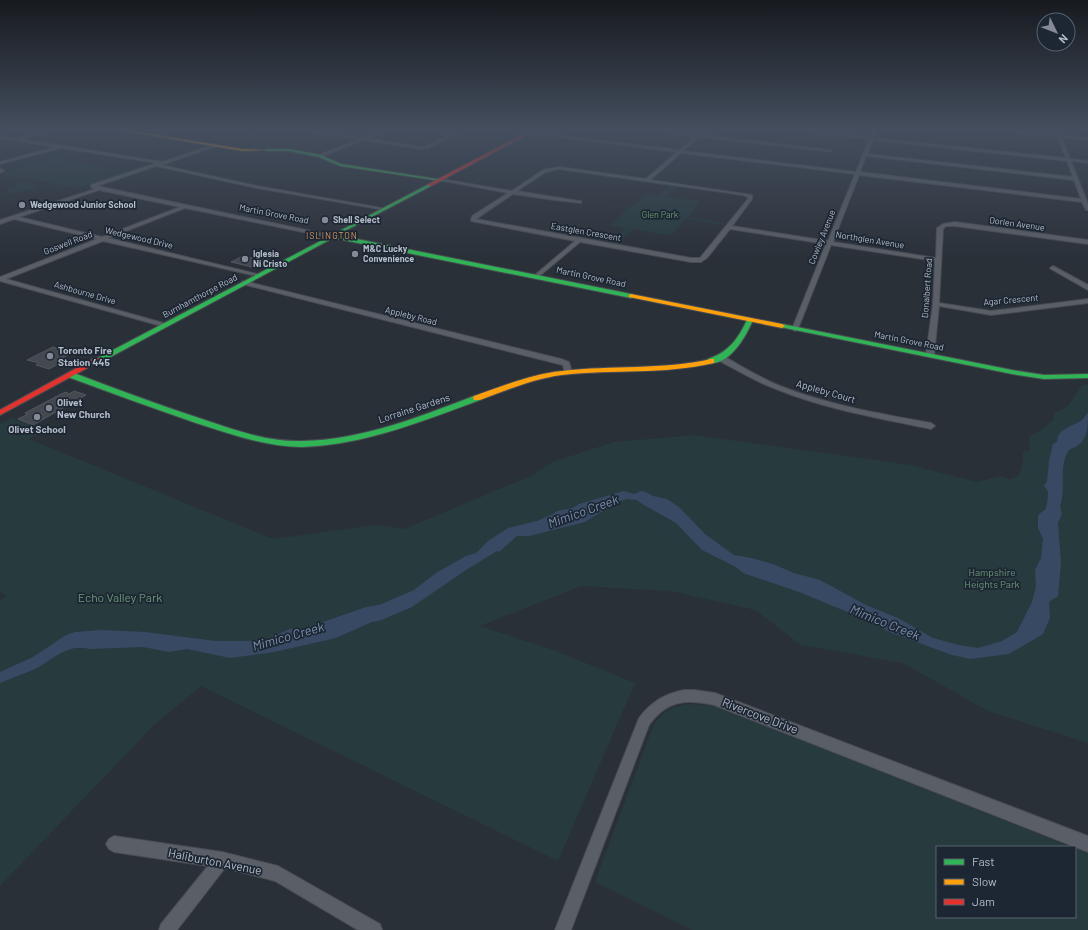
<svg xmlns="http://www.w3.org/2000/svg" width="1088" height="930" font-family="Barlow,sans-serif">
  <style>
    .green { fill: #273a3e }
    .water { fill: #384963 }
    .building { fill: #444950; stroke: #52575f }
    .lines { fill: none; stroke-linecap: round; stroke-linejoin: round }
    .street-casing { stroke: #484c53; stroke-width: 2 }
    .fast-casing { stroke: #484c53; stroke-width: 2 }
    .slow-casing { stroke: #484c53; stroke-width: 2 }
    .jam-casing { stroke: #484c53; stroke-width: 2 }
    .street { fill: #5a5e66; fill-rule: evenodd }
    .fast { fill: #30b455; fill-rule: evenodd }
    .slow { fill: #ff9f0a; fill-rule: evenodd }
    .jam { fill: #e5322d; fill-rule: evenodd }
    .poi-dot { fill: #848b96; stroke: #1d2633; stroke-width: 1.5 }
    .labels { text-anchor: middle; stroke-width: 3.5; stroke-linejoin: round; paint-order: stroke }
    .far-poi-label { font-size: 9px; font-weight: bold; fill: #b4bcc9; stroke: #1d2633; text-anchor: start }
    .far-street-label { font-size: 9px; fill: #b4bcc9; stroke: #1d2633 }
    .far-park-label { font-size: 9px; fill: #6b9a76; stroke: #1d2633 }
    .far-neighbourhood-label { font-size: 9px; letter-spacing: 1px; fill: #d59563; stroke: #1d2633 }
    .poi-label { font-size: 10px; font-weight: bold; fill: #b4bcc9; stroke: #1d2633; text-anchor: start }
    .street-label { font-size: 10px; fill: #b4bcc9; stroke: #1d2633 }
    .park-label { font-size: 10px; fill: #6b9a76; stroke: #1d2633 }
    .near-park-label { font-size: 12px; fill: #6b9a76; stroke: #1d2633 }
    .near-street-label { font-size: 12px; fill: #b4bcc9; stroke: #1d2633 }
    .near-water-label { font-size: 13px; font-style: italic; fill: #7c92b1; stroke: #1d2633 }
  </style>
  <rect width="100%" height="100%" fill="#2a3038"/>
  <!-- green -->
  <g class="green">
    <path d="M54,158l75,14 -51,16 -76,-14 9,-3 1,-2z"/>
    <path d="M22,182l19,4 -27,8 -7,-2 1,-4z"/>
    <path d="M670,185l6,1 -10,11 34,4 -12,16 36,6v2l-38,-7 -15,18 -38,-7 -16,15 -6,-1 14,-15 -15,-2 18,-17 -33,-5 35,4 17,-14 12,2z"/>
    <path d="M1083,385h5v358l-100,-32 -85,-48 -102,-18 -46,-35 -84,-19 -90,-5 -101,40 76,25 79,32 -77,178 -357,-175 -48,40 -153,160v-286l7,-4 -7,-4v-168l11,-6 23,8 4,-2 11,4 -20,11 244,100 103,-14 28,4 129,-54 19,-13 62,-20 81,-7 215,30 67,17 24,-6 9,3 9,-4 4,-13v-10l7,-2 -1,-13 15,-9 10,-9 -1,-5 15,-8 10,-15z"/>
    <path d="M690,704l23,2 11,4 347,137h-134v70h138v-69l13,6v76h-396l-97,-48 57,-153c9,-17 20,-23 38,-25z"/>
  </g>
  <!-- water -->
  <path class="water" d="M1088,413c0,15 0,31 -18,36 -13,16 -3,39 -10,57l2,8 -4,9 3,40 -3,33 -9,6 1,16 -7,16 -34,20 -39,5 -18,-4 -60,-22 -37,-18 -56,-23 -56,-19 -7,-6 -34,-17 -26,-27 -34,-19 -5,-4 -10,-1 -10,3 -32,20 -56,14h-12l-18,16 -2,-1 -31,19 -54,37 -33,14 -7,1 -36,16 -62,14 -44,6 -43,-9 -18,3 -26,-5 -54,2c-21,-6 -37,11 -54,20 -11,5 -24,9 -35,14v-11l33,-15 33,-22 9,-3 27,-2 43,2 71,9h33l17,-2 24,-10h13l63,-22 13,-2 35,-15 22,-17 30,-17 10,-3 12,-12 20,-13 29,-7 16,-7 4,-3 16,-3 6,-4 45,-13 10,3 7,-3 5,1 7,4 14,3 12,8 26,27 29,21 17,3 22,6 21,9 26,7 46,25 32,13 35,20 26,7 19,3 24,-7 15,-9 15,-30 4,-16 -1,-16 6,-12 2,-19 -5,-11v-11l1,-3 7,-5 2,-13v-5l-4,-5 3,-5 2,-20 4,-17 4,-2c1,-16 19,-15 27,-24 1,-2 2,-4 4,-5z"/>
  <!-- building -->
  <g class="building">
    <path d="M263,252l13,2 -24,13 -21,-5 12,-6 8,2z"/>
    <path d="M53,347l19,6 -16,8 4,2 -11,6 -13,-4 3,-2 -12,-3z"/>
    <path d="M74,391l12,4 -53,30 -15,-6 10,-5 -3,-1 36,-19 5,-2 3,2z"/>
  </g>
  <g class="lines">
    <defs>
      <g id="street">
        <path d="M51,129h7l-36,10 140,23 54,-18 1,2 -56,19 96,21 130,23 -2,1 -128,-22 -101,-22 -59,20 238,50 -3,2 -147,-30 -77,30 153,37v2l-158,-36 -97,38 161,45 1,1 -3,2 -165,-46v-4l97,-38 -83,-20 -14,5v-4l95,-31 -4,-2v-2l66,-22 -96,-15 -61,16v-2l55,-15 -55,-9v-2l17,3zM99,190l81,17 -78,30 -83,-20z"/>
        <path d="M163,129h7l-20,7 -3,-1z"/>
        <path d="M286,129h13l64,9 22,-9h6l-23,9 52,9 6,-1 26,-12 -35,-5h15l26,4 -30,15 -8,1 -56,-9 -44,17 -1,-2 40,-16z"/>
        <path d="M643,129h14l41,5 6,-5h4l-6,6 129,15 1,2 -133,-15 -16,14 173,21 13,-33 -86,-10h15l72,8 3,-8h4l-4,9 193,20 -6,-15 -4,-6 -69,-8h16l85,9v2l-28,-3 4,6 6,16 18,2v2l-17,-2 17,43v6h-2l-4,-8 -223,-27 -26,67 103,16 1,-30 6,-4 12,-2 133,18v4l-133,-18h-9l-3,3 -4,74 52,8 97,-12v4l-97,12 -52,-9 -5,49 -4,2 -4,-2 7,-51 2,-43 -104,-16 -33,84 -3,2 -3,-2 34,-85 -96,-15 -23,29 -6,4h-10l-111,-20 -43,36 -3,-2 1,-1 40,-34 -104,-20 1,-5 36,-23 -69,-13 2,-1 71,12 31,-21 16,-3 87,12 31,-27 -149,-19 2,-1 149,18 17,-14zM873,140l194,21 6,16 -206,-23zM681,153l174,21 -27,67 -96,-15 20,-27v-4l-102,-15zM866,156l208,24 7,19 -221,-27zM559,169l184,26 5,2v2l-48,59h-9l-215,-39 37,-25 41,6 27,3v-2h-2l-62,-10 29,-19z"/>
        <path d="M0,168l4,3 -4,2z"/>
        <path d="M1053,266l35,19v5l-37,-21 -1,-1z"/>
        <path d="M244,281l317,78 8,3 3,10 -1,2h-6l-2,-9 -8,-2 -313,-79v-2z"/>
        <path d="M718,356h6c18,11 37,22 56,30 48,19 101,28 151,37l4,3 -4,3c-52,-11 -106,-20 -155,-40 -20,-7 -39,-19 -58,-29z"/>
        <path d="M684,690h10l21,3 373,143v16l-374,-147c-28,-6 -47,-5 -65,20l-78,205h-16l84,-212c12,-16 25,-24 45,-28z"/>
        <path d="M114,836l108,16 56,14 102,58 2,6h-24l-83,-49 -50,-13 -48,62h-18l2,-6 47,-58 -94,-14 -5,-3 -3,-5 3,-5z"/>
      </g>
      <g id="fast">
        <path d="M266,149h23l32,6 20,9 102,16 -2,1 -101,-15 -21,-9 -30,-6h-24z"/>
        <path d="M429,184l2,2 -94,49 294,59 3,2 -3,2 -298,-60 -232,124h-6l-1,-2z"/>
        <path d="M750,318l3,2c-7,16 -23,46 -45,43v-4c21,-7 30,-20 39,-39z"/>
        <path d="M782,324l230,46 32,5 44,-1v4l-44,1 -32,-5 -232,-47v-2z"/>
        <path d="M68,373h6c42,16 85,32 128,46 33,11 65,23 100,22 60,-1 117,-24 172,-45h6l1,2 -1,2c-57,21 -116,45 -178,47 -36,0 -72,-13 -106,-24 -43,-15 -85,-30 -128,-46z"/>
      </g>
      <g id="slow">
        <path d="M112,129h10l120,20 26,1 -26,1z"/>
        <path d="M631,294l151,30 3,2 -3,2 -153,-31v-2z"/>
        <path d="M711,359h3v4c-51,12 -101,6 -152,12 -29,4 -55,15 -82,25h-6l-1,-2 1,-2c29,-10 57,-22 88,-25 50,-6 100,-1 149,-12z"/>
      </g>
      <g id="jam">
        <path d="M533,129h5l-107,57 -4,-1z"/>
        <path d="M95,358h6l1,2 -102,55v-5z"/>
      </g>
    </defs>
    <!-- street casing -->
    <use href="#street" class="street-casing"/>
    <!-- fast casing -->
    <use href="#fast" class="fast-casing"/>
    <!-- slow casing -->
    <use href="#slow" class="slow-casing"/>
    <!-- jam casing -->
    <use href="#jam" class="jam-casing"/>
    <!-- street -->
    <use href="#street" class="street"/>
    <!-- fast -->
    <use href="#fast" class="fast"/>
    <!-- slow -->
    <use href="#slow" class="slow"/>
    <!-- jam -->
    <use href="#jam" class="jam"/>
  </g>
  <!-- sky -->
  <linearGradient id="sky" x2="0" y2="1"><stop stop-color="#171a1f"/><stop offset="0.5" stop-color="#444e5e"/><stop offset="1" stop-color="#444e5e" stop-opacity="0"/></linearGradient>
  <rect width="1088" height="259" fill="url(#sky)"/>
  <!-- markers -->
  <g class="poi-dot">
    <circle cx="22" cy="205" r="4"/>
    <circle cx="325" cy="220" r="4"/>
    <circle cx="355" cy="254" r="4"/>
    <circle cx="245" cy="259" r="4"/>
    <circle cx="50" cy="356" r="4"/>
    <circle cx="49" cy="408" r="4"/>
    <circle cx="37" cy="417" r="4"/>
  </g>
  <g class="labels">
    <!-- far-poi labels -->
    <g class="far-poi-label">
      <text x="30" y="208">Wedgewood Junior School</text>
      <text x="333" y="223">Shell Select</text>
      <text x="363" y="252">M&amp;C Lucky<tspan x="363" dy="10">Convenience</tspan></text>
      <text x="253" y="257">Iglesia<tspan x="253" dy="10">Ni Cristo</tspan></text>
    </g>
    <!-- far-street labels -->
    <g class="far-street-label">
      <text transform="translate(274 214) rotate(11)" y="3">Martin Grove Road</text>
      <text transform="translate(1017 224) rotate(8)" y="3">Dorlen Avenue</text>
      <text transform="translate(586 232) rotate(10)" y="3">Eastglen Crescent</text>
      <text transform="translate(822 237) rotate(-68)" y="3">Cowley Avenue</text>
      <text transform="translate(139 238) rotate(13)" y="3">Wedgewood Drive</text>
      <text transform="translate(870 240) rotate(9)" y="3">Northglen Avenue</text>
      <text transform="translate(68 243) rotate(-21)" y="3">Goswell Road</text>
      <text transform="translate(591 277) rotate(12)" y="3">Martin Grove Road</text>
      <text transform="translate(927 288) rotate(-86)" y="3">Donalbert Road</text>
      <text transform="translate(85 293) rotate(16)" y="3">Ashbourne Drive</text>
      <text transform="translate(200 296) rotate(-28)" y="3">Burnhamthorpe Road</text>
      <text transform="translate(1011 300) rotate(-5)" y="3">Agar Crescent</text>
      <text transform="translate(411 316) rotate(14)" y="3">Appleby Road</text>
      <text transform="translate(909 341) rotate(11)" y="3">Martin Grove Road</text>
    </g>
    <!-- far-park labels -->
    <g class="far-park-label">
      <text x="660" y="218">Glen Park</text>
    </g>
    <!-- far-neighbourhood labels -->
    <g class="far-neighbourhood-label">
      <text x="332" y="239">ISLINGTON</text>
    </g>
    <!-- poi labels -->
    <g class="poi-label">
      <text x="58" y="354">Toronto Fire<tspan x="58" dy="12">Station 445</tspan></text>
      <text x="57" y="406">Olivet<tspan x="57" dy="12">New Church</tspan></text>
      <text x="37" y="433" text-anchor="middle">Olivet School</text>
    </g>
    <!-- street labels -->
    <g class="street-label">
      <text transform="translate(826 391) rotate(16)" y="4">Appleby Court</text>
      <text transform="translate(414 408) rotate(-18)" y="4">Lorraine Gardens</text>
    </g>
    <!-- park labels -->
    <g class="park-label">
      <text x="992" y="576">Hampshire<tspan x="992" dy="12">Heights Park</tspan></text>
    </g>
    <!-- near-park labels -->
    <g class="near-park-label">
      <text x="120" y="602">Echo Valley Park</text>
    </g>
    <!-- near-street labels -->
    <g class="near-street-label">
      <text transform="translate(760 716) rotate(21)" y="4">Rivercove Drive</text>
      <text transform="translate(215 862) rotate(11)" y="4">Haliburton Avenue</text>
    </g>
    <!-- near-water labels -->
    <g class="near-water-label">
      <text transform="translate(583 511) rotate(-20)" y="5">Mimico Creek</text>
      <text transform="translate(885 622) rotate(22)" y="5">Mimico Creek</text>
      <text transform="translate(288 636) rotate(-16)" y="5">Mimico Creek</text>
    </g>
  </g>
  <!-- legend -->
  <rect x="936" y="846" width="140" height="72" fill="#1d2633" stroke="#59626f"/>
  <rect x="944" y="859" width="20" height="6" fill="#30b455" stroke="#59626f"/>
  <text x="972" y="866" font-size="12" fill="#b4bcc9">Fast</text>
  <rect x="944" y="879" width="20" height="6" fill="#ff9f0a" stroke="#59626f"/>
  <text x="972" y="886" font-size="12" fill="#b4bcc9">Slow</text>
  <rect x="944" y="899" width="20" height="6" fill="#e5322d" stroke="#59626f"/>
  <text x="972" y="906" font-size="12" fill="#b4bcc9">Jam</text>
  <!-- north arrow -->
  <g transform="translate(1056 32) rotate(133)"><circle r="19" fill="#1d2633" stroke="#59626f"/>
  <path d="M0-3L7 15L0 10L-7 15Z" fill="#848b96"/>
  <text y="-6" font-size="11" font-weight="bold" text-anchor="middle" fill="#b4bcc9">N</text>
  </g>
</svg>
